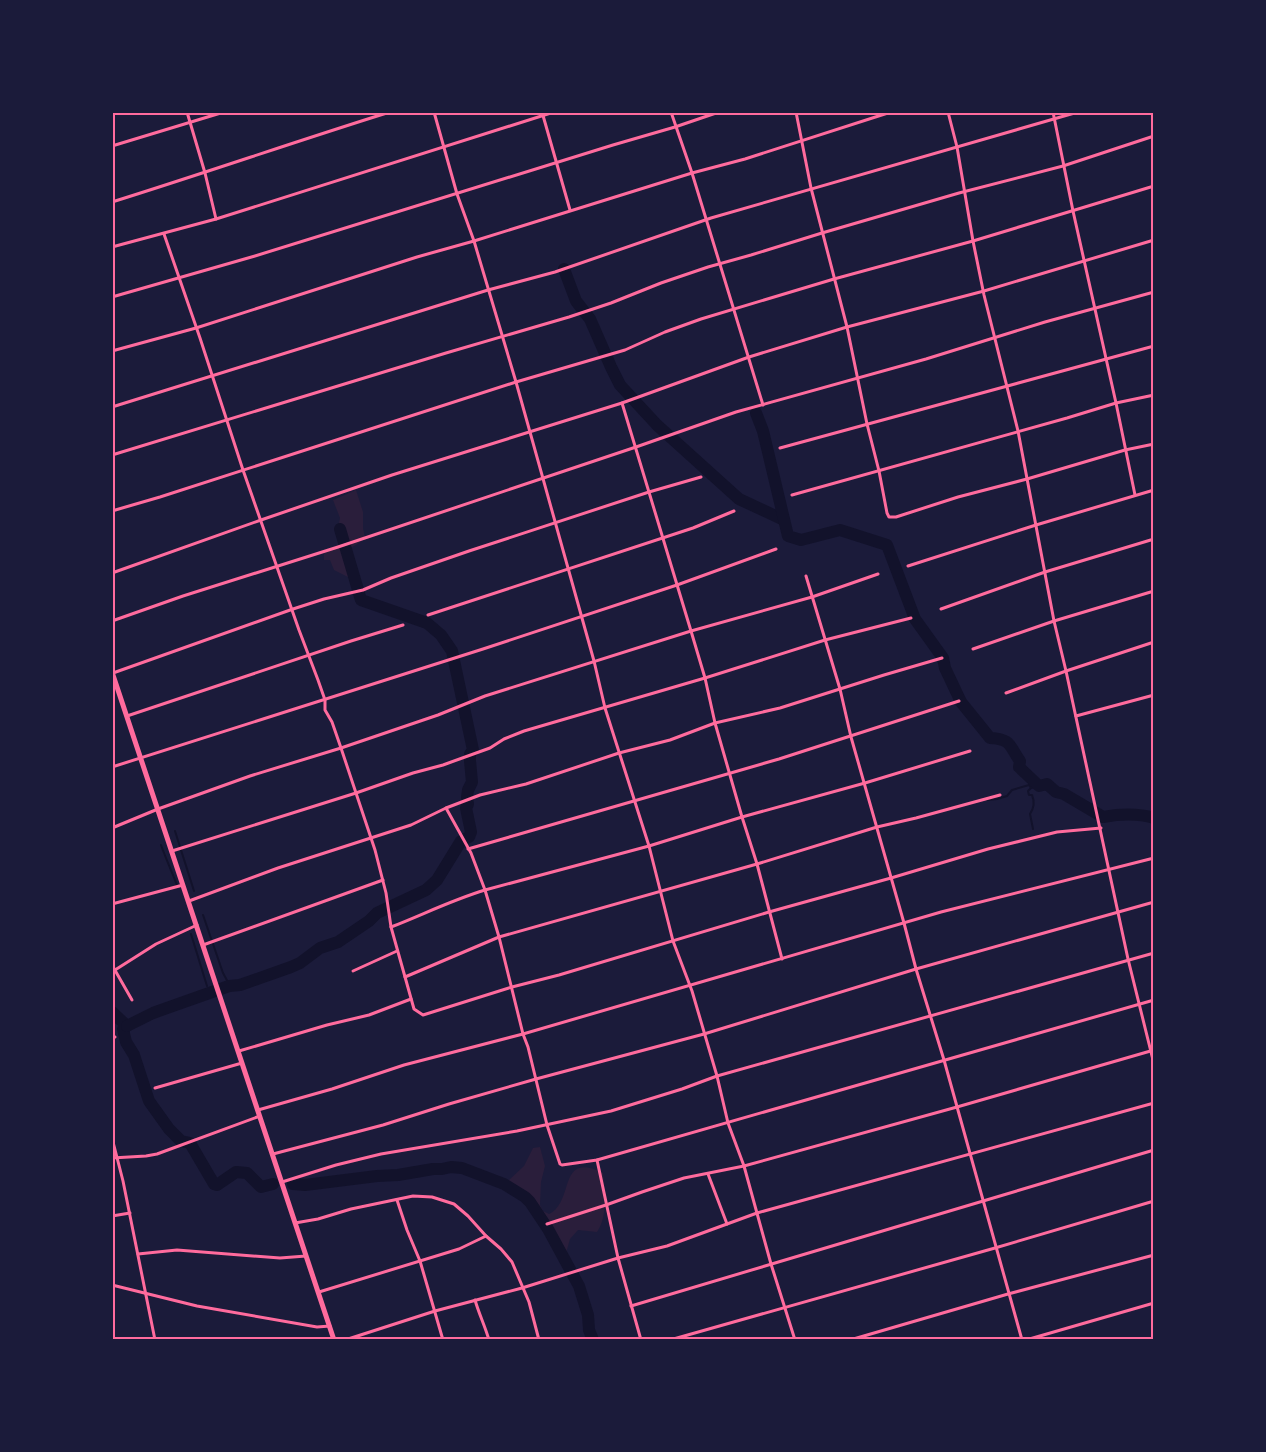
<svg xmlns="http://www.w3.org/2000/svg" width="1266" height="1452" font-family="'Source Serif 4',serif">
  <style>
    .green { fill: #2a1e3b }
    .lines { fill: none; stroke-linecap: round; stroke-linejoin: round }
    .stream { stroke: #12122b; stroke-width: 2 }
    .river { stroke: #12122b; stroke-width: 12 }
    .minor { stroke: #ff6b9d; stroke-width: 3 }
    .secondary { stroke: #ff6b9d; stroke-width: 5 }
    .neatline { fill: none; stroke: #ff6b9d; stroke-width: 2 }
  </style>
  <rect width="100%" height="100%" fill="#1b1b3a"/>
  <!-- green -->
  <g class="green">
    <path d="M356,490l7,22v16l2,10 -9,7 -12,6 4,11 9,13 -7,3 -16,-8 -4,-10h-6v-9l15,-4 1,-8 5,-4 -7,-7 2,-10 -7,-18z"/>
    <path d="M540,1147l5,19 -4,16 -1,23 3,6 6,3c26,-12 8,-64 54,-41 2,17 5,44 -6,59l-19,-2 -8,9 -4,14 -7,-5 -33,-49 -16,-11 -2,-7 16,-15 9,-18z"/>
  </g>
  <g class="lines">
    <!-- stream -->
    <g class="stream">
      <path d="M1031,788l-3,3 1,4h3c3,7 2,13 -2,19l3,15"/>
      <path d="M987,800l10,-1 10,-3 5,-6 17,-5 2,3 8,-2"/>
      <path d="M175,831l19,60"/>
      <path d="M161,845c5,14 11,27 16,40l-1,1"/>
      <path d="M203,915l20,58 6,11"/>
      <path d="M191,934l16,52"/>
    </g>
    <!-- river -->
    <g class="river">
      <path d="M564,269l12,32 14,18 21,48 9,18 37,40 82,74 45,21"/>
      <path d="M756,413l7,18 25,105 13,4 39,-10 47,15 28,74 28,39 2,10 16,34 29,36c22,1 19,8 30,23l-1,6 20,19 8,-2 9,8 8,2 39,23c17,-3 34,-4 51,1"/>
      <path d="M112,1012l15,14 -4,3 3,13 8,13 15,46 20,28 12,12 9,2 24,41 3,1 19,-13 11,1 14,14 12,-3"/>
      <path d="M127,1026l26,-13 76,-27 11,-1 51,-18 9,-4 20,-15 18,-6 31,-21 8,-8 49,-23 11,-10 24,-39 8,-4 2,-5 -5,-24 2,-4 -1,-7 1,-7 4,-8 -2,-21v-7l3,-4 -21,-99 -11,-16 -14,-12 -66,-23 -21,-71"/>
      <path d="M293,1184l12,1 72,-9 21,-1 35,-6h9l9,-2 11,1 42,16 21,13 5,5 18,27 31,57 9,29 1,15 4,10"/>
    </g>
    <!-- minor -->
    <g class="minor">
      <path d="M187,112l18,61 11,46"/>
      <path d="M434,112l23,82 17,47 42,141 78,279 11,47 44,138 24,95 19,50 25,85 11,47 16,43 27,98 24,76"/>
      <path d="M542,112l28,98"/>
      <path d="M671,112l21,61 71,232"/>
      <path d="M796,112l15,76 36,139 20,97 12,47 8,42 2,4h7l62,-20 69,-18 98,-29 29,-6"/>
      <path d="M948,112l9,35 16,94 11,54 34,136 36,190 12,50 62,288 26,105"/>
      <path d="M1053,112l20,99 43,192 19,92"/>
      <path d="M112,146l112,-34"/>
      <path d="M112,202c93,-29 185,-61 278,-90"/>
      <path d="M164,234l36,104 43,132 56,160 19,50 7,20v10l7,12 9,26 34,102 11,43 5,34 23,82 9,6 89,-28 47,-12 210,-63 122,-34 97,-29 69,-17 44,-4"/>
      <path d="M112,247l104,-28 338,-107"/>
      <path d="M112,297l143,-41 358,-111 62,-18 44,-15"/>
      <path d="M112,351l84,-23 221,-71 57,-16 218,-68 53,-14 146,-47"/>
      <path d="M622,403l69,228 14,47 10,45 27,94 15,47 25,95"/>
      <path d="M112,407l376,-117 67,-18 156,-54 367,-106"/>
      <path d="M780,448l374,-102"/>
      <path d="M112,455l334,-102 123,-36 42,-14 50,-20 47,-16 43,-12 71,-22 137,-40 104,-27 91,-30"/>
      <path d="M792,495l275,-77 49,-15 38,-8"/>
      <path d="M112,511l48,-14 356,-115 109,-32 40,-18 36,-13 133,-40 139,-38 181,-55"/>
      <path d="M908,566l128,-41 118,-35"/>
      <path d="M112,573l149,-53 131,-45 230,-72 127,-46 98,-30 137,-36 170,-51"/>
      <path d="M806,576l34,113 11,48 53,186 12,46 28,91 78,280"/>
      <path d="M941,609l104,-37 109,-33"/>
      <path d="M428,615l265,-87 41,-17"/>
      <path d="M112,621l71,-25 155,-49 298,-100 100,-35 190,-53 119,-37 109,-30"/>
      <path d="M973,649l81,-28 100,-30"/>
      <path d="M113,673l180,-64 31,-10 39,-9 28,-12 78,-27 180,-59 52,-15"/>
      <path d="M1006,693l60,-22 88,-29"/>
      <path d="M127,716l224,-75 52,-16"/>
      <path d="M1076,716l78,-21"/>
      <path d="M112,767l371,-118 194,-64 99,-36"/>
      <path d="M446,808l25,45 14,37 14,47 24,97 5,13 19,78 13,39 2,1 35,-5 557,-160"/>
      <path d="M112,828l46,-19 92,-33 91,-28 97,-33 47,-19 206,-65 121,-34 66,-23"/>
      <path d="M468,849l311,-90 180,-58"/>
      <path d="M172,851l184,-58 57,-20 30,-8 47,-17 14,-9 20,-8 181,-53 120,-38 86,-22"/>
      <path d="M189,901l89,-33 133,-43 35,-17 34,-13 46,-11 93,-31 51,-13 45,-17 65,-15 104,-33 58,-17"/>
      <path d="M112,904l71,-19"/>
      <path d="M391,927c31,-12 61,-27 94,-37l164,-44 93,-29 123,-34 105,-32"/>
      <path d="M203,945l180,-65"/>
      <path d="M112,965l20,35"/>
      <path d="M115,970l41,-26 41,-19"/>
      <path d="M353,971l44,-20"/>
      <path d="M405,977l94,-40 258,-73 120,-37 39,-9 84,-23"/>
      <path d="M112,1038l3,-1"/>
      <path d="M239,1051l88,-26 42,-10 42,-16"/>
      <path d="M155,1088l87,-25"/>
      <path d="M258,1110l74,-21 72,-24 119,-31 418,-122 213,-54"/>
      <path d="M112,1138l11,43 32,159"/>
      <path d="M273,1154l110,-29 66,-21 87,-25 168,-45 212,-65 238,-67"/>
      <path d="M112,1158l34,-2 11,-2 103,-38"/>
      <path d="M597,1160l21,98 23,82"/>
      <path d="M708,1174l19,50"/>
      <path d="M282,1182l54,-17 45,-11 136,-23 94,-20 71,-22 35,-13 437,-123"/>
      <path d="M397,1200l10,30 13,31 23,79"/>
      <path d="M112,1216l18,-3"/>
      <path d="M295,1223l23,-4 33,-10 62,-13 19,1 22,7 14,12 18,20 15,13 11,13 17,40 10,38"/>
      <path d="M547,1224l59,-19 36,-13 42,-14 60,-12 213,-59 197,-57"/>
      <path d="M138,1254l39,-4 103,8 26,-2"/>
      <path d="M112,1285l85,21 120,21 13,-1"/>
      <path d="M319,1292l140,-43 27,-13"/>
      <path d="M475,1300c4,14 10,26 14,40"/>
      <path d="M631,1306l523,-156"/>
      <path d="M345,1340l90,-29 87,-23 96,-30 49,-12 90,-33 397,-110"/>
      <path d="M670,1340l325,-92 159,-47"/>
      <path d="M850,1340l158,-46 146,-39"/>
      <path d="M1026,1340l128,-37"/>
    </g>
    <!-- secondary -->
    <path class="secondary" d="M112,672l222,668"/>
  </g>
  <!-- border -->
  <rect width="1266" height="1452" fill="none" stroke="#1b1b3a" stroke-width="228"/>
  <rect x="114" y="114" width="1038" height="1224" class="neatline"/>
</svg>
